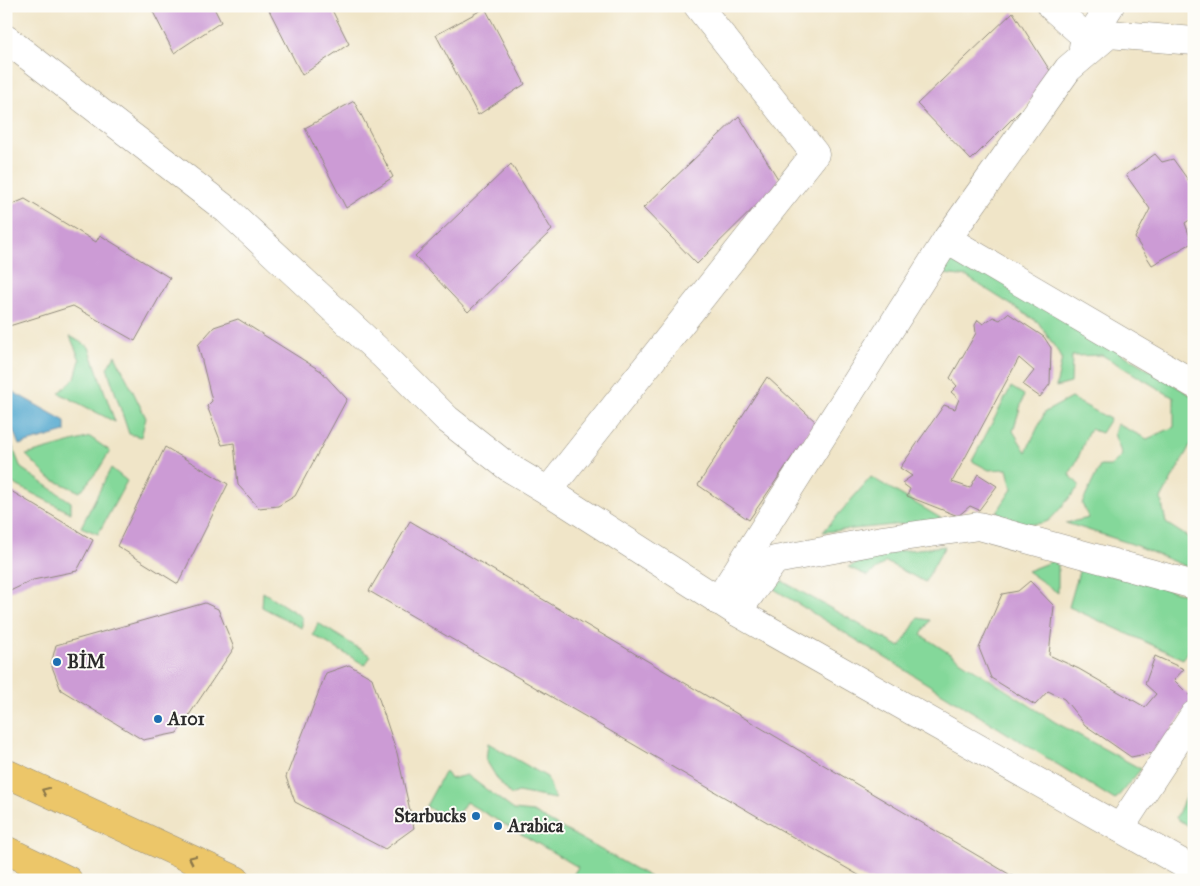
<svg xmlns="http://www.w3.org/2000/svg" width="1200" height="886" font-family="'IM FELL Great Primer',serif">
  <style>
    .green { fill: #84d89a; stroke: #588262 }
    .water { fill: #53a8cf; stroke: #3f6a7d }
    .building { fill: #cc9bd5 }
    .lines { fill: none; stroke-linecap: round; stroke-linejoin: round }
    .minor-casing { stroke: #8e887a; stroke-width: 29 }
    .major-casing { stroke: #8e887a; stroke-width: 29 }
    .minor { stroke: #fff; stroke-width: 28 }
    .major { stroke: #ecc669; stroke-width: 28 }
    .oneway { stroke: #8c784a }
    .poi-dot { fill: #1f6fb2; stroke: #fdfcf7; stroke-width: 2 }
    .labels { text-anchor: middle; stroke-width: 4; stroke-linejoin: round; paint-order: stroke }
    .poi-label { font-size: 18px; font-weight: bold; fill: #2b2b2b; stroke: #fdfcf7; text-anchor: start }
  </style>
  <rect width="100%" height="100%" fill="#fdfcf7"/>
  <filter id="ink" filterUnits="userSpaceOnUse"><feTurbulence type="fractalNoise" baseFrequency=".02" numOctaves="2"/><feDisplacementMap in="SourceGraphic" scale="10" xChannelSelector="R" yChannelSelector="G"/><feConvolveMatrix kernelMatrix="1 2 1 2 8 2 1 2 1" color-interpolation-filters="sRGB"/></filter>
  <filter id="wash" filterUnits="userSpaceOnUse"><feTurbulence type="fractalNoise" baseFrequency=".0096" numOctaves="4" result="noise"/><feDisplacementMap in="SourceGraphic" scale="20" xChannelSelector="R" yChannelSelector="G"/><feGaussianBlur stdDeviation="1.12" result="paint"/><feColorMatrix in="noise" values="0 0 0 0 0 0 0 0 0 0 0 0 0 0 0 0 0 1.4 0 .05"/><feComposite in="paint" operator="in"/></filter>
  <g filter="url(#wash)">
    <rect width="100%" height="100%" fill="#f0e5c8"/>
    <!-- green -->
    <g class="green">
      <path d="M951,251l243,146v41l-33,61 5,24 28,18v29l-62,-26 -66,-21 23,-5 -7,-14 18,-38h11l11,-11 -8,-21 3,-10 30,15 27,-12v-29l-72,-43 -30,1 -1,27 -15,4 6,-29 -24,-36 -71,-45 -30,-4z"/>
      <path d="M70,336l19,11 26,75 -56,-29 16,-15 5,-18z"/>
      <path d="M115,355l31,63 -5,19 -12,-3 -22,-66z"/>
      <path d="M1011,387l13,8 -11,36 13,21 19,-40 26,-14 39,21 -9,14 -11,-4c-8,15 -11,32 -21,45l11,12c-6,6 -27,32 -32,35 -16,7 -38,1 -51,-9l15,-23 -5,-20 -18,1 -17,-9z"/>
      <path d="M6,437l3,1 12,30 50,34v11l-65,-33z"/>
      <path d="M90,437l20,14 -11,18 -19,23 -31,-14 -23,-23z"/>
      <path d="M111,468l16,13 -29,53 -17,-7z"/>
      <path d="M871,477l73,43 -121,12z"/>
      <path d="M945,546l-20,36 -39,-20 -18,14 -20,-9 33,-14z"/>
      <path d="M1058,559v34l-31,-22z"/>
      <path d="M1080,568l114,28v48l-11,15 -114,-52z"/>
      <path d="M782,581l118,66 18,-29 12,2 -9,15 134,87 86,47 -26,31 -341,-211z"/>
      <path d="M263,592l39,25v11l-40,-21z"/>
      <path d="M318,623l53,33 -6,9 -52,-30z"/>
      <path d="M488,743l59,34 8,22 -37,-7 -7,3 -13,-15 -12,-20z"/>
      <path d="M445,771l5,8 17,-4 47,35 19,2 117,65v3h-80l8,-13 -112,-65 -14,21 -26,-17z"/>
      <path d="M1194,778v52l-18,-12z"/>
    </g>
    <!-- water -->
    <path class="water" d="M6,388l59,33v11l-46,13 -9,-23 -4,-1z"/>
    <g id="blocks">
      <!-- building -->
      <g class="building">
        <path d="M150,6h63l8,16 -47,31z"/>
        <path d="M267,6h63l19,38 -47,31z"/>
        <path d="M485,8l40,76 -47,31 -42,-80z"/>
        <path d="M1013,12l41,65 -83,83 -54,-56z"/>
        <path d="M354,101l39,76 -47,31 -41,-80z"/>
        <path d="M739,116l41,66 -83,82 -54,-56z"/>
        <path d="M1155,154l7,8 11,-3 18,25 3,-2v35l-9,6 7,20 -40,22 -17,-27 15,-29 -24,-34z"/>
        <path d="M511,164l41,66 -84,82 -53,-56z"/>
        <path d="M25,199l71,43 4,-7 70,43 -35,63 -62,-35 -67,21v-120z"/>
        <path d="M1008,313l36,24 7,11 -1,36 -10,13 -17,-12 11,-14 -15,-13 -67,124 18,6 8,-14 19,12 -18,24 -9,-4 -12,10 -51,-20 3,-7 -8,-6 10,-7 -12,-8 44,-63 11,4 4,-10 -8,-7 6,-6 -7,-8 26,-45 -1,-8 3,-5 5,4 10,-7 7,3z"/>
        <path d="M238,319l83,52 26,28 -52,97 -17,10 -19,2 -21,-23 -4,-42 -12,2 -15,-39 5,-5 -14,-56 16,-18z"/>
        <path d="M767,377l49,45 -67,98 -51,-35z"/>
        <path d="M165,447l63,37 -50,100 -61,-38z"/>
        <path d="M6,488l87,52 -16,31 -44,9 -27,13z"/>
        <path d="M410,521l609,359h-152l-498,-289z"/>
        <path d="M1030,581l24,25 -5,49 30,14 66,38 11,-13 -11,-10 10,-28 29,13 -10,11 19,19 -37,53 -25,5 -46,-32 -21,-26 -16,-8 -13,14 -44,-27 -12,-30 23,-54 16,-3z"/>
        <path d="M205,603l13,6 16,39 -57,85 -34,7 -82,-50 -10,-26 5,-19z"/>
        <path d="M349,665l23,13 25,75 17,75 -29,21 -90,-47 -9,-25 40,-104z"/>
      </g>
    </g>
  </g>
  <g filter="url(#ink)">
    <use href="#blocks" fill-opacity="0" stroke="#8e887a" stroke-width="1"/>
    <g class="lines">
      <defs>
        <g id="minor">
          <path d="M1051,6l37,33"/>
          <path d="M6,39l221,171 158,147 62,62 61,48 40,24 189,121 457,258"/>
          <path d="M1083,47l27,-41"/>
          <path d="M947,239l247,145"/>
          <path d="M548,491l267,-337 -117,-148"/>
          <path d="M718,601l229,-362 121,-170 41,-35 85,7"/>
          <path d="M737,612l38,-52 107,-20 97,-14 215,59"/>
          <path d="M1120,828l74,-113"/>
        </g>
        <g id="major">
          <path d="M6,773l230,107"/>
          <path d="M6,850l62,30"/>
        </g>
      </defs>
      <!-- minor casing -->
      <use href="#minor" class="minor-casing"/>
      <!-- major casing -->
      <use href="#major" class="major-casing"/>
      <!-- minor -->
      <use href="#minor" class="minor"/>
      <!-- major -->
      <use href="#major" class="major"/>
    </g>
    <!-- one-way arrows -->
    <defs><path id="oneway-chevron" d="M-2-3.5L2.5 0L-2 3.5" fill="none" stroke-width="1.6" stroke-linecap="round" stroke-linejoin="round" transform="scale(1.25)"/></defs>
    <g class="oneway">
      <use href="#oneway-chevron" transform="translate(45 791) rotate(-155)"/>
      <use href="#oneway-chevron" transform="translate(192 859) rotate(-155)"/>
    </g>
  </g>
  <!-- markers -->
  <g class="poi-dot">
    <circle cx="57" cy="662" r="5"/>
    <circle cx="158" cy="719" r="5"/>
    <circle cx="476" cy="816" r="5"/>
    <circle cx="498" cy="826" r="5"/>
  </g>
  <g class="labels">
    <!-- poi labels -->
    <g class="poi-label">
      <text x="67" y="668">BİM</text>
      <text x="168" y="725">A101</text>
      <text x="466" y="822" text-anchor="end">Starbucks</text>
      <text x="508" y="832">Arabica</text>
    </g>
  </g>
  <!-- margin -->
  <rect width="1200" height="886" fill="none" stroke="#fdfcf7" stroke-width="25"/>
</svg>
